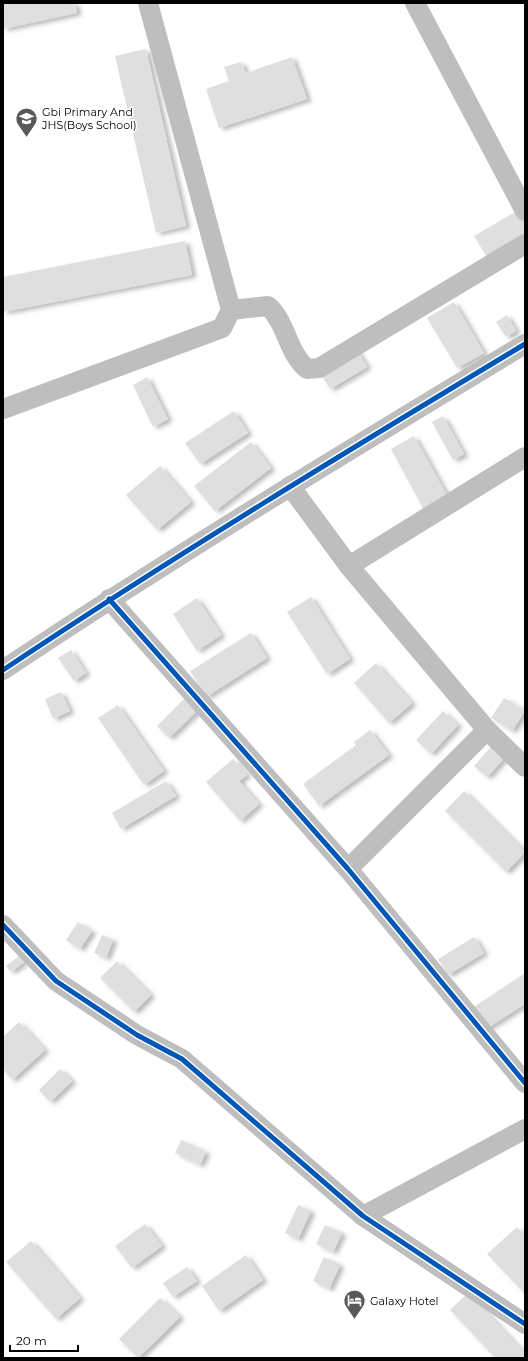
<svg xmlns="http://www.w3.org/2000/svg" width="528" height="1361" font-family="Montserrat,sans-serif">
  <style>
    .building { fill: #dfdfdf; filter: url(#shadow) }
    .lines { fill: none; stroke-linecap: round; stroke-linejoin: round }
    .street { stroke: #bebebe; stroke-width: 20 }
    .cycleway-casing { stroke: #fff; stroke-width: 8 }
    .cycleway { stroke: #0057b8; stroke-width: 5 }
    .labels { text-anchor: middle; stroke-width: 3; stroke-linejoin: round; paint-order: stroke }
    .poi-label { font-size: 11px; fill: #000; stroke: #fff; text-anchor: start }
  </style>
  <defs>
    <filter id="shadow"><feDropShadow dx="4.5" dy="2.5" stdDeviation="2" flood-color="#0004"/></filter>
  </defs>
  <rect width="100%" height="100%" fill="#fff"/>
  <!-- building -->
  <g class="building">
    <path d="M3,3h72l2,10 -74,16z"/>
    <path d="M146,49l40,177 -30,7 -41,-177z"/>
    <path d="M292,57l15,42 -88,29 -13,-39 23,-8 -5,-14 17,-5 5,11z"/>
    <path d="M522,208l3,5v21l-38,23 -13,-21z"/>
    <path d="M185,241l7,34 -189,37v-35z"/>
    <path d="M454,302l30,51 -27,15 -30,-50z"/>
    <path d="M507,315l9,16 -10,6 -10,-15z"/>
    <path d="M356,349l11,18 -37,22 -11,-18z"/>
    <path d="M147,377l21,42 -15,8 -20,-42z"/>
    <path d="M234,411l14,22 -48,31 -15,-21z"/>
    <path d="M443,416l21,38 -11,6 -21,-38z"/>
    <path d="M414,436l35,63 -24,13 -34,-63z"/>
    <path d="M251,442l20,26 -56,43 -21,-25z"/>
    <path d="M160,466l31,36 -34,28 -31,-35z"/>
    <path d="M311,597l39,62 -23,15 -40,-62z"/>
    <path d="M197,598l24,37 -24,16 -24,-37z"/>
    <path d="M251,633l16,25 -61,39 -16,-26z"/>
    <path d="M71,650l15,23 -12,8 -16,-23z"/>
    <path d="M376,663l36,40 -23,20 -35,-40z"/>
    <path d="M61,692l9,19 -17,8 -8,-20z"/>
    <path d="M187,696l13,12 -31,30 -12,-12z"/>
    <path d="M504,698l21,13 -13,20 -21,-13z"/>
    <path d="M118,705l46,66 -20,14 -46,-67z"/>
    <path d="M443,711l15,14 -27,29 -15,-14z"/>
    <path d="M370,730l19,25 -70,51 -16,-22 53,-39 -2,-3z"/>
    <path d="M496,741l13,12 -22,24 -13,-11z"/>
    <path d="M233,759l14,16 -8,6 20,23 -19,17 -34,-39z"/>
    <path d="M166,781l10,15 -55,33 -9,-16z"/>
    <path d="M464,791l61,61 -19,20 -61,-61z"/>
    <path d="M78,922l14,9 -12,18 -14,-9z"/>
    <path d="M102,935l11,5 -7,18 -12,-5z"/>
    <path d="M474,937l10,16 -36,22 -10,-16z"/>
    <path d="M19,956l5,6 -13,10 -5,-6z"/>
    <path d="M117,961l34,34 -17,17 -34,-34z"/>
    <path d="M525,973v31l-39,25 -14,-21z"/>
    <path d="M19,1022l26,28 -33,30 -9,-11v-32z"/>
    <path d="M60,1069l12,12 -22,21 -11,-12z"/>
    <path d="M181,1140l25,12 -6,13 -25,-12z"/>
    <path d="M298,1205l13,6 -13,28 -13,-6z"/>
    <path d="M145,1224l17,22 -30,22 -17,-22z"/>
    <path d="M325,1225l17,8 -9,19 -17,-8z"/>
    <path d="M517,1227l8,9v58l-38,-40z"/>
    <path d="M31,1241l49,57 -24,21 -50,-57z"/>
    <path d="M246,1255l17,25 -44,31 -17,-25z"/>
    <path d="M324,1257l16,8 -11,24 -16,-8z"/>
    <path d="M187,1267l10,14 -24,16 -10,-14z"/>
    <path d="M468,1293l57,61v4h-30l-45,-48z"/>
    <path d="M160,1298l20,19 -42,41 -19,-19z"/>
  </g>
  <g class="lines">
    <!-- street -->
    <g class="street">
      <path d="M415,3l110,208"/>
      <path d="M231,310l37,-4c19,17 19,46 39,63l12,-1 206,-124"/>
      <path d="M3,409l219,-81 9,-18 -83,-307"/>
      <path d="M290,486l59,80 138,164 38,37"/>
      <path d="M349,566l176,-109"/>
      <path d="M109,599l239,270 177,214"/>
      <path d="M3,670c171,-114 346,-220 522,-326"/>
      <path d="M348,869l139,-139"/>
      <path d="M3,925l53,56 81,54 45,24 181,157 162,108"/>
      <path d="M363,1216l162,-87"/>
    </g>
    <defs>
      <g id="cycleway">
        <path d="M109,599l239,270 177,214"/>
        <path d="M3,670c171,-114 346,-220 522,-326"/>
        <path d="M3,925l53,56 81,54 45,24 181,157 162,108"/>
      </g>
    </defs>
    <!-- cycleway casing -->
    <use href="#cycleway" class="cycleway-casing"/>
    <!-- cycleway -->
    <use href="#cycleway" class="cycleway"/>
  </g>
  <!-- icons -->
  <defs>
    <symbol id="school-pin" viewBox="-11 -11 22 30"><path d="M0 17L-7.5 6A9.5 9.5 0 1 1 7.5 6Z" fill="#595959" stroke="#fff"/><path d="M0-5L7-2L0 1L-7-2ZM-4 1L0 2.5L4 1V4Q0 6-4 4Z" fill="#fff"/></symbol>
    <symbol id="hotel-pin" viewBox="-11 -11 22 30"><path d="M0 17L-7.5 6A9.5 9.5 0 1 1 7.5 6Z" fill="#595959" stroke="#fff"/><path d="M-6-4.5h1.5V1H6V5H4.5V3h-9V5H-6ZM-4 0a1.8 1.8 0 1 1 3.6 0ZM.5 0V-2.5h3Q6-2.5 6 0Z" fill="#fff"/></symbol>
  </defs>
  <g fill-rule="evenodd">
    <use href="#school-pin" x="14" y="106" width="25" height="34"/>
    <use href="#hotel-pin" x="342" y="1288" width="25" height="34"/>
  </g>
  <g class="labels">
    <!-- poi labels -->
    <g class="poi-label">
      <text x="42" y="116">Gbi Primary And<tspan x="42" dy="13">JHS(Boys School)</tspan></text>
      <text x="370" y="1305">Galaxy Hotel</text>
    </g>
  </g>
  <!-- border -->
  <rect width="528" height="1361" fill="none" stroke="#000000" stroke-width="8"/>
  <!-- scale -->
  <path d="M10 1345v6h68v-6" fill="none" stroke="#000000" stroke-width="2"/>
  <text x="16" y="1345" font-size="12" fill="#000000" stroke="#ffffff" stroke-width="3" paint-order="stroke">20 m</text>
</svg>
